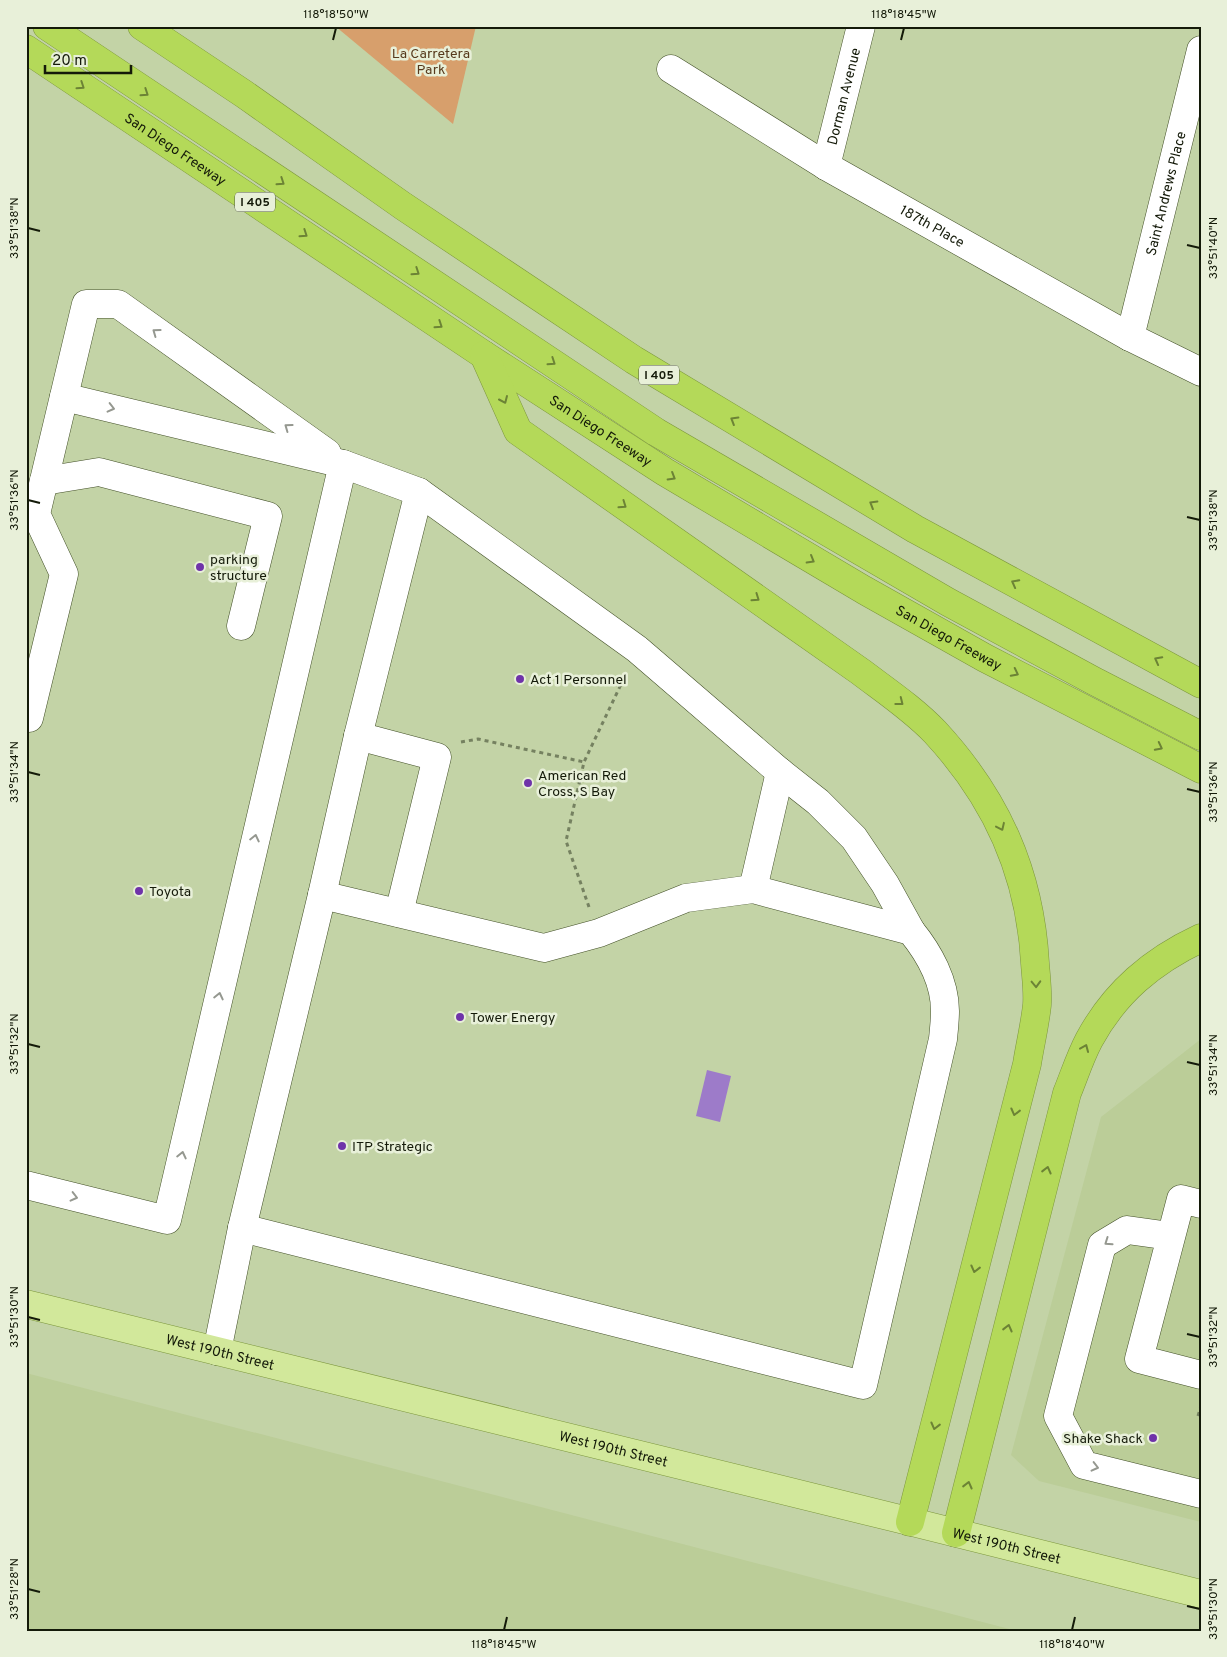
<svg xmlns="http://www.w3.org/2000/svg" width="1227" height="1657" font-family="Overpass,sans-serif">
  <style>
    .built { fill: #bbcd98 }
    .green { fill: #d79f6c }
    .water { fill: #9d7bc9 }
    .lines { fill: none; stroke-linecap: round; stroke-linejoin: round }
    .minor-casing { stroke: #435028; stroke-width: 29 }
    .major-casing { stroke: #7c963d; stroke-width: 29 }
    .highway-casing { stroke: #7c963d; stroke-width: 29 }
    .path { stroke: #758160; stroke-width: 3; stroke-dasharray: 4 4; stroke-linecap: butt }
    .minor { stroke: #fff; stroke-width: 28 }
    .major { stroke: #d2e89b; stroke-width: 28 }
    .highway { stroke: #b4d959; stroke-width: 28 }
    .oneway { stroke: #6c8335 }
    .oneway2 { stroke: #959890 }
    .ticks { fill: none; stroke: #141a09; stroke-width: 2 }
    .poi-dot { fill: #6f33a9; stroke: #e8f0d9; stroke-width: 2 }
    .labels { text-anchor: middle; stroke-width: 5; stroke-linejoin: round; paint-order: stroke }
    .shield { fill: #e8f0d9; stroke: #545a47; stroke-width: 1 }
    .shield-label { font-size: 12px; font-weight: bold; fill: #141a09 }
    .park-label { font-size: 14px; fill: #573a1d; stroke: #e8f0d9 }
    .street-label { font-size: 14px; fill: #141a09; stroke: #e8f0d9 }
    .poi-label { font-size: 14px; fill: #141a09; stroke: #e8f0d9; text-anchor: start }
    .neatline { fill: none; stroke: #141a09; stroke-width: 2 }
    .ticks-label { font-size: 12px; text-anchor: middle; fill: #141a09 }
  </style>
  <rect width="100%" height="100%" fill="#c3d3a6"/>
  <!-- built -->
  <g class="built">
    <path d="M1201,1039v483l-162,-41 -28,-26 90,-338z"/>
    <path d="M26,1373l991,258h-991z"/>
  </g>
  <!-- green -->
  <path class="green" d="M335,26h141l-23,98z"/>
  <!-- water -->
  <path class="water" d="M707,1070l24,6 -11,46 -24,-6z"/>
  <g class="lines">
    <defs>
      <g id="minor">
        <path id="s1" d="M671,69l155,97 304,171 71,35"/>
        <path id="s2" d="M826,166l35,-140"/>
        <path id="s3" d="M1130,337l71,-287"/>
        <path d="M64,397l279,67 76,28 218,157 143,123 38,30 36,36 31,46 26,47"/>
        <path d="M44,481l55,-9 169,44 -27,110"/>
        <path d="M29,718l35,-144 -28,-60 50,-210h32l209,149"/>
        <path d="M358,736l79,21 -38,156"/>
        <path d="M753,889l27,-117"/>
        <path d="M26,1185l141,35 176,-756"/>
        <path d="M1201,1204l-20,-5 -42,160 62,16"/>
        <path d="M242,1228l621,157 80,-346c1,-10 2,-19 2,-28 0,-29 -16,-58 -34,-80l-158,-42 -67,9 -87,35 -55,15 -222,-53"/>
        <path d="M1170,1236l-43,-6 -25,15 -44,171 26,49 117,29"/>
        <path d="M217,1351l25,-123 80,-333 36,-159 61,-244"/>
      </g>
      <g id="major">
        <path id="s4" d="M26,1304l870,214 305,76"/>
      </g>
      <g id="highway">
        <path d="M47,26l609,406 292,170 146,79 107,55"/>
        <path d="M142,26l102,68 159,112 231,154 281,169 286,155"/>
        <path id="s5" d="M26,49l458,306 181,117 199,118 121,68 216,111"/>
        <path d="M484,355l34,76 343,241c25,19 52,37 74,60 61,66 95,140 100,231 1,14 3,28 2,42 -2,19 -7,40 -10,59l-117,458"/>
        <path d="M956,1533l111,-440c7,-17 13,-36 22,-53 26,-48 63,-79 112,-102"/>
      </g>
    </defs>
    <!-- minor casing -->
    <use href="#minor" class="minor-casing"/>
    <!-- major casing -->
    <use href="#major" class="major-casing"/>
    <!-- highway casing -->
    <use href="#highway" class="highway-casing"/>
    <!-- path -->
    <g class="path">
      <path d="M461,742l17,-3 106,23"/>
      <path d="M589,907l-23,-66 18,-79 41,-86"/>
      <path d="M1198,1416l3,-10"/>
    </g>
    <!-- minor -->
    <use href="#minor" class="minor"/>
    <!-- major -->
    <use href="#major" class="major"/>
    <!-- highway -->
    <use href="#highway" class="highway"/>
  </g>
  <!-- one-way arrows -->
  <defs><path id="oneway-chevron" d="M-2-3.5L2.5 0L-2 3.5" fill="none" stroke-width="1.6" stroke-linecap="round" stroke-linejoin="round" transform="scale(1.25)"/></defs>
  <g class="oneway">
    <use href="#oneway-chevron" transform="translate(81 86) rotate(34)"/>
    <use href="#oneway-chevron" transform="translate(145 93) rotate(34)"/>
    <use href="#oneway-chevron" transform="translate(281 182) rotate(34)"/>
    <use href="#oneway-chevron" transform="translate(304 234) rotate(34)"/>
    <use href="#oneway-chevron" transform="translate(416 272) rotate(34)"/>
    <use href="#oneway-chevron" transform="translate(439 325) rotate(34)"/>
    <use href="#oneway-chevron" transform="translate(552 362) rotate(34)"/>
    <use href="#oneway-chevron" transform="translate(504 400) rotate(66)"/>
    <use href="#oneway-chevron" transform="translate(734 420) rotate(-149)"/>
    <use href="#oneway-chevron" transform="translate(672 477) rotate(31)"/>
    <use href="#oneway-chevron" transform="translate(873 504) rotate(-149)"/>
    <use href="#oneway-chevron" transform="translate(623 505) rotate(35)"/>
    <use href="#oneway-chevron" transform="translate(811 560) rotate(30)"/>
    <use href="#oneway-chevron" transform="translate(1015 583) rotate(-152)"/>
    <use href="#oneway-chevron" transform="translate(756 598) rotate(35)"/>
    <use href="#oneway-chevron" transform="translate(1158 660) rotate(-152)"/>
    <use href="#oneway-chevron" transform="translate(1015 673) rotate(27)"/>
    <use href="#oneway-chevron" transform="translate(900 702) rotate(38)"/>
    <use href="#oneway-chevron" transform="translate(1159 747) rotate(27)"/>
    <use href="#oneway-chevron" transform="translate(1001 827) rotate(65)"/>
    <use href="#oneway-chevron" transform="translate(1036 984) rotate(88)"/>
    <use href="#oneway-chevron" transform="translate(1085 1048) rotate(-67)"/>
    <use href="#oneway-chevron" transform="translate(1015 1112) rotate(104)"/>
    <use href="#oneway-chevron" transform="translate(1047 1170) rotate(-76)"/>
    <use href="#oneway-chevron" transform="translate(975 1269) rotate(104)"/>
    <use href="#oneway-chevron" transform="translate(1008 1328) rotate(-76)"/>
    <use href="#oneway-chevron" transform="translate(935 1426) rotate(104)"/>
    <use href="#oneway-chevron" transform="translate(968 1485) rotate(-76)"/>
  </g>
  <g class="oneway2">
    <use href="#oneway-chevron" transform="translate(156 332) rotate(-144)"/>
    <use href="#oneway-chevron" transform="translate(111 408) rotate(14)"/>
    <use href="#oneway-chevron" transform="translate(288 427) rotate(-144)"/>
    <use href="#oneway-chevron" transform="translate(255 838) rotate(-77)"/>
    <use href="#oneway-chevron" transform="translate(219 996) rotate(-77)"/>
    <use href="#oneway-chevron" transform="translate(182 1155) rotate(-77)"/>
    <use href="#oneway-chevron" transform="translate(74 1197) rotate(14)"/>
    <use href="#oneway-chevron" transform="translate(1108 1242) rotate(145)"/>
    <use href="#oneway-chevron" transform="translate(1095 1467) rotate(14)"/>
  </g>
  <!-- ticks -->
  <path class="ticks" d="M333,40l3,-12M901,40l3,-12M28,228l12,3M1187,245l13,3M28,500l12,3M1187,517l13,3M28,772l12,3M1187,789l13,3M28,1044l12,3M1187,1062l13,3M28,1317l12,3M1187,1334l13,3M28,1589l12,3M1187,1606l13,3M504,1630l3,-13M1072,1630l3,-13"/>
  <!-- markers -->
  <g class="poi-dot">
    <circle cx="200" cy="567" r="5"/>
    <circle cx="520" cy="679" r="5"/>
    <circle cx="528" cy="783" r="5"/>
    <circle cx="139" cy="891" r="5"/>
    <circle cx="460" cy="1017" r="5"/>
    <circle cx="342" cy="1146" r="5"/>
    <circle cx="1153" cy="1438" r="5"/>
  </g>
  <g class="labels">
    <!-- shield labels -->
    <g class="shield">
      <rect x="235" y="192.5" width="40" height="19" rx="4"/>
      <rect x="639" y="365.5" width="40" height="19" rx="4"/>
    </g>
    <g class="shield-label">
      <text x="255" y="206">I 405</text>
      <text x="659" y="379">I 405</text>
    </g>
    <!-- park labels -->
    <g class="park-label">
      <text x="431" y="58">La Carretera<tspan x="431" dy="16">Park</tspan></text>
    </g>
    <!-- street labels -->
    <g class="street-label">
      <text dy="5" stroke="none"><textPath href="#s2" startOffset="72">Dorman Avenue</textPath></text>
      <text dy="5" stroke="none"><textPath href="#s5" startOffset="180">San Diego Freeway</textPath></text>
      <text dy="5" stroke="none"><textPath href="#s3" startOffset="148">Saint Andrews Place</textPath></text>
      <text dy="5" stroke="none"><textPath href="#s1" startOffset="305">187th Place</textPath></text>
      <text dy="5" stroke="none"><textPath href="#s5" startOffset="690">San Diego Freeway</textPath></text>
      <text dy="5" stroke="none"><textPath href="#s5" startOffset="1095">San Diego Freeway</textPath></text>
      <text dy="5" stroke="none"><textPath href="#s4" startOffset="200">West 190th Street</textPath></text>
      <text dy="5" stroke="none"><textPath href="#s4" startOffset="605">West 190th Street</textPath></text>
      <text dy="5" stroke="none"><textPath href="#s4" startOffset="1010">West 190th Street</textPath></text>
    </g>
    <!-- poi labels -->
    <g class="poi-label">
      <text x="210" y="564">parking<tspan x="210" dy="16">structure</tspan></text>
      <text x="530" y="684">Act 1 Personnel</text>
      <text x="538" y="780">American Red<tspan x="538" dy="16">Cross, S Bay</tspan></text>
      <text x="149" y="896">Toyota</text>
      <text x="470" y="1022">Tower Energy</text>
      <text x="352" y="1151">ITP Strategic</text>
      <text x="1143" y="1443" text-anchor="end">Shake Shack</text>
    </g>
  </g>
  <!-- border -->
  <rect width="1227" height="1657" fill="none" stroke="#e8f0d9" stroke-width="55"/>
  <!-- scale -->
  <path d="M45 65v8h86v-8" fill="none" stroke="#141a09" stroke-width="2.5"/>
  <text x="52" y="65" font-size="15" fill="#141a09" stroke="#e8f0d9" stroke-width="4" paint-order="stroke">20 m</text>
  <rect x="28" y="28" width="1172" height="1602" class="neatline"/>
  <g class="ticks-label">
    <text x="336" y="18">118°18'50"W</text>
    <text x="904" y="18">118°18'45"W</text>
    <text transform="translate(14 228) rotate(-90)" y="4">33°51'38"N</text>
    <text transform="translate(1213 248) rotate(-90)" y="4">33°51'40"N</text>
    <text transform="translate(14 500) rotate(-90)" y="4">33°51'36"N</text>
    <text transform="translate(1213 520) rotate(-90)" y="4">33°51'38"N</text>
    <text transform="translate(14 772) rotate(-90)" y="4">33°51'34"N</text>
    <text transform="translate(1213 792) rotate(-90)" y="4">33°51'36"N</text>
    <text transform="translate(14 1044) rotate(-90)" y="4">33°51'32"N</text>
    <text transform="translate(1213 1065) rotate(-90)" y="4">33°51'34"N</text>
    <text transform="translate(14 1317) rotate(-90)" y="4">33°51'30"N</text>
    <text transform="translate(1213 1337) rotate(-90)" y="4">33°51'32"N</text>
    <text transform="translate(14 1589) rotate(-90)" y="4">33°51'28"N</text>
    <text transform="translate(1213 1609) rotate(-90)" y="4">33°51'30"N</text>
    <text x="504" y="1648">118°18'45"W</text>
    <text x="1072" y="1648">118°18'40"W</text>
  </g>
</svg>
